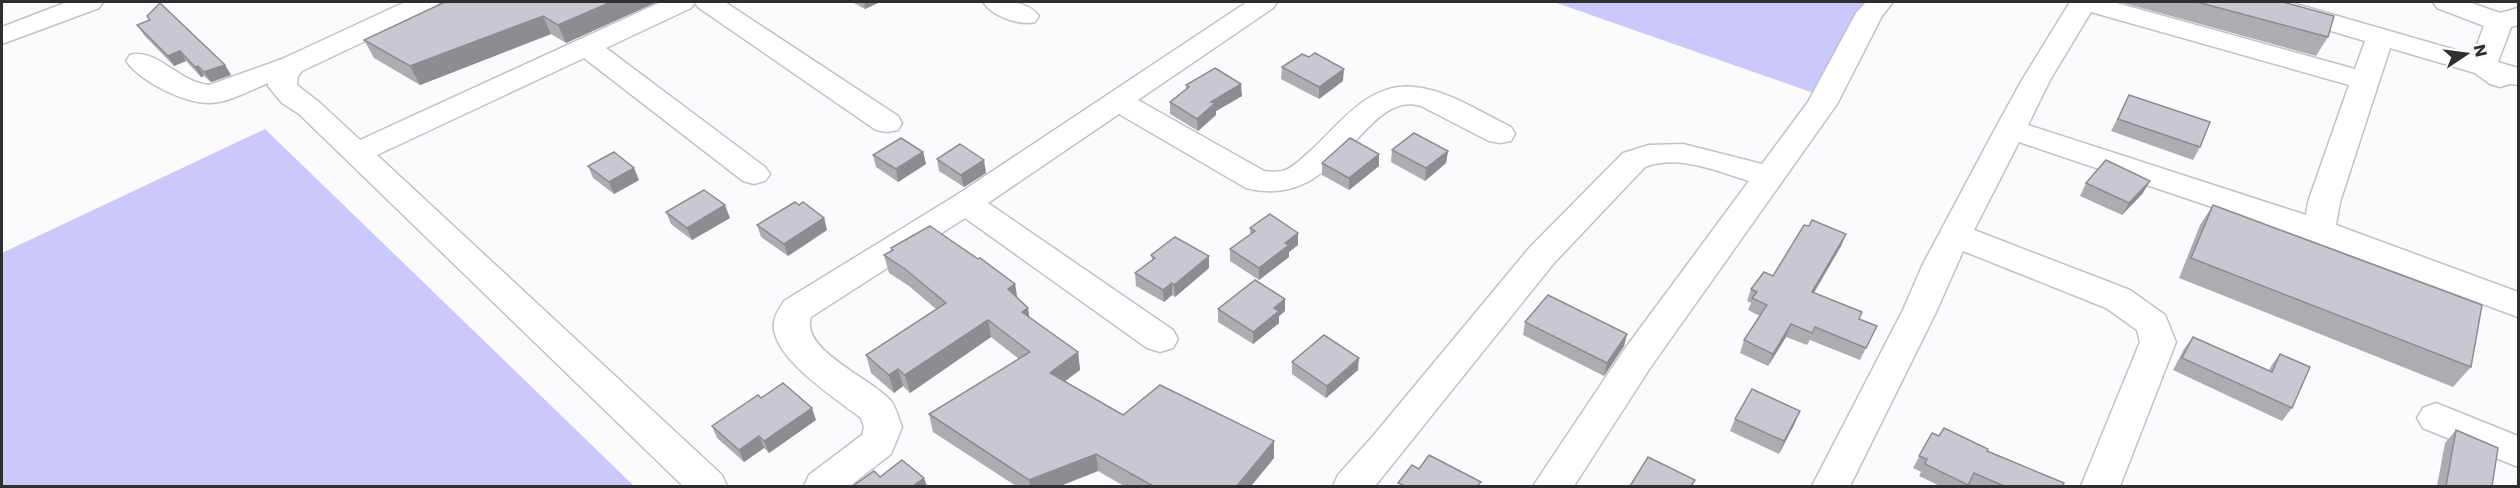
<svg xmlns="http://www.w3.org/2000/svg" width="2520" height="488" font-family="Poppins,sans-serif">
  <style>
    .green { fill: #cbc8fc }
    .lines { fill: none; stroke-linecap: round; stroke-linejoin: round }
    .minor-casing { stroke: #c1c1c9; stroke-width: 3 }
    .minor { fill: #fff; fill-rule: evenodd }
    .wall { fill: #acacb3 }
    .shaded-wall { fill: #8c8c92 }
    .building { fill: #c8c8d0; stroke: #8c8c92; stroke-width: 1.5 }
  </style>
  <rect width="100%" height="100%" fill="#fbfbfe"/>
  <!-- green -->
  <g class="green">
    <path d="M1554,2h327l-56,95z"/>
    <path d="M265,129l369,357h-632v-233z"/>
  </g>
  <g class="lines">
    <defs>
      <g id="minor">
        <path d="M67,2h36l-4,6 -97,36v-17z"/>
        <path d="M405,2h34l-4,6 -133,63 -4,5 -1,9 22,17 41,38 301,-138h64l173,114 4,7 -4,7 -11,2 -11,-2 -177,-122 -4,-5 -4,5 -85,40 159,119 5,7 -5,7 -11,3 -11,-3 -159,-123 -207,97 345,320 5,11h-44l-384,-372 -17,-11 -14,-17v-3c-17,7 -38,19 -57,20 -26,1 -70,-21 -85,-42l4,-6c28,-7 49,28 79,30l73,-26z"/>
        <path d="M983,2c18,-2 44,-2 56,14l-4,6c-16,4 -43,-6 -52,-20z"/>
        <path d="M1247,2h30l-4,6 -135,92 126,71c5,1 12,1 18,0 10,-2 19,-12 26,-18 31,-27 59,-71 106,-66 34,3 66,25 97,40l4,7 -4,7 -11,2 -11,-2 -68,-35c-58,-18 -81,107 -175,82l-127,-74 -131,89 185,127 5,9 -5,9 -13,4 -13,-4 -182,-130 -154,99c-12,33 64,63 80,84 5,7 8,18 11,26l-11,27 -41,32h-46l5,-11 53,-40 2,-8 -3,-9c-24,-19 -91,-61 -87,-95 0,-7 6,-16 10,-22l171,-105z"/>
        <path d="M1866,2h27l-11,14 -45,88 -187,264 -76,118h-41l91,-136 125,-169c-33,-10 -70,-27 -104,-14l-91,96 -179,223h-42l5,-11 35,-39 157,-189 93,-94 26,-8 34,-1 79,20 46,-62 48,-89z"/>
        <path d="M2070,2h43l242,67 10,-28 -112,-33 -4,-6h40l184,53 11,-29 -47,-18 -4,-6h36l31,11 18,-5v17l-7,2 -13,35 20,6v17l-8,-1 -10,3 -10,-3 -15,-11 -85,-25 -50,154 -4,23 182,67v25l-211,-78 -288,-97 -45,88 156,60 35,25 11,27 -56,144h-39l59,-144 -3,-12 -31,-22 -143,-57 -26,59 -87,176h-38l91,-176 19,-44 73,-137 27,-49zM2091,12l258,73 -41,117 -2,13 -278,-90 22,-45z"/>
        <path d="M2436,403l82,33v31l-95,-39 -6,-10 6,-10z"/>
      </g>
    </defs>
    <!-- minor casing -->
    <use href="#minor" class="minor-casing"/>
    <!-- minor -->
    <use href="#minor" class="minor"/>
  </g>
  <!-- wall -->
  <g class="wall">
    <path d="M657,2l-91,41 -15,-9 -131,51 -46,-27 -10,-18z"/>
    <path d="M852,2h28l-15,7z"/>
    <path d="M2120,2h163l45,35 -12,19z"/>
    <path d="M147,16l78,49 6,10 -20,7 -7,-6 -3,1 -15,-16 -12,5 -30,-31 -7,-10 12,-5z"/>
    <path d="M1282,67l61,14 -24,18 -38,-20z"/>
    <path d="M1186,85l56,11 -26,15v4l-18,16 -28,-17v-12l16,-13z"/>
    <path d="M2129,95l71,52 -7,13 -82,-29z"/>
    <path d="M1392,150l56,1 -2,12 -21,18 -34,-19z"/>
    <path d="M923,152l3,12 -28,18 -22,-15 -3,-12z"/>
    <path d="M1379,154v12l-30,24 -27,-15v-12z"/>
    <path d="M937,159l49,14 -22,14 -25,-16z"/>
    <path d="M588,166l51,14 -25,14 -21,-16z"/>
    <path d="M2086,183l57,10 -21,22 -42,-19z"/>
    <path d="M799,205l25,13 3,12 -39,26 -27,-19 -4,-12z"/>
    <path d="M2213,205l258,162 -18,20 -274,-109 21,-53z"/>
    <path d="M666,212l64,6 -38,22 -21,-16z"/>
    <path d="M1809,226l37,8 -5,12 -27,47 45,26 18,7 -17,34 -50,-20 -3,5 -21,-8 -18,29 -28,-13 4,-13 16,-24 -12,-6 3,-7 -4,-2 4,-12 22,-13z"/>
    <path d="M1250,228l48,17 -9,7v5l-30,23 -29,-19v-12l20,-14z"/>
    <path d="M891,248l124,36 2,14 13,20 48,34 2,18 -15,11 58,34 151,26v17l-23,28h-127l-26,-15 -38,15h-44l-83,-54 -4,-18 90,-55 -28,-22 -81,56 -7,-7 -9,7 -23,-20 -5,-18 70,-46 -27,-23 -20,-13 -5,-18 7,-4z"/>
    <path d="M1151,255l58,1v12l-34,29 -3,-2 -8,7 -28,-16 -1,-13 17,-13z"/>
    <path d="M1285,299v12l-6,5v7l-26,21 -35,-22v-13z"/>
    <path d="M1525,322l102,12 -3,12 -20,30 -81,-41z"/>
    <path d="M2193,337l76,34 2,-5 9,-12 12,54 -10,13 -109,-51 11,-21z"/>
    <path d="M1292,362l66,8 -32,28 -34,-24z"/>
    <path d="M761,398l55,22 -47,33 -5,-5 -20,14 -27,-24 -5,-12z"/>
    <path d="M1735,419l60,4 -16,31 -49,-23z"/>
    <path d="M2456,430l36,56h-55l8,-43z"/>
    <path d="M1932,433l7,3 48,15 76,35h-123l-21,-10 2,-4 -8,-4z"/>
  </g>
  <!-- shaded-wall -->
  <g class="shaded-wall">
    <path d="M611,2h46l-91,41 -8,-18z"/>
    <path d="M864,2h16l-15,7z"/>
    <path d="M543,16l8,18 -131,51 -10,-19z"/>
    <path d="M180,51l6,10 -12,5 -6,-10z"/>
    <path d="M225,65l6,10 -20,7 -7,-10z"/>
    <path d="M198,66l6,10 -3,1 -6,-10z"/>
    <path d="M1344,69l-1,12 -24,18v-12z"/>
    <path d="M1241,84l1,12 -26,15v4l-18,16 -1,-12 14,-17z"/>
    <path d="M1448,151l-2,12 -21,18 1,-13z"/>
    <path d="M923,152l3,12 -28,18 -2,-13z"/>
    <path d="M1379,154v12l-30,24v-12z"/>
    <path d="M984,160l2,13 -22,14 -3,-12z"/>
    <path d="M634,168l5,12 -25,14 -5,-12z"/>
    <path d="M2150,181l-7,12 -21,22 7,-12z"/>
    <path d="M725,205l5,13 -38,22 -5,-12z"/>
    <path d="M824,218l3,12 -39,26 -4,-12z"/>
    <path d="M1298,233v12l-9,7v5l-30,23v-12l26,-25z"/>
    <path d="M1846,234l-5,12 -34,58 5,-12z"/>
    <path d="M1209,256v12l-34,29 -1,-12z"/>
    <path d="M1172,283v12l-8,7 -1,-12z"/>
    <path d="M1015,284l3,18 -10,-13z"/>
    <path d="M1285,299v12l-6,5v7l-26,21v-12l21,-24z"/>
    <path d="M1028,308l3,18 -9,-14z"/>
    <path d="M988,320l3,17 -81,56 -5,-18z"/>
    <path d="M1791,324l-5,13 -18,29 5,-12z"/>
    <path d="M1627,334l-3,12 -20,30 3,-13z"/>
    <path d="M1078,352l2,18 -27,20 -3,-17z"/>
    <path d="M1359,358l-1,12 -32,28 1,-12z"/>
    <path d="M898,369l5,17 -9,7 -5,-18z"/>
    <path d="M812,408l4,12 -47,33 -5,-12z"/>
    <path d="M1800,411l-5,12 -16,31 5,-13z"/>
    <path d="M759,436l5,12 -20,14 -5,-12z"/>
    <path d="M1274,441v17l-23,28h-14z"/>
    <path d="M1096,454l2,17 -38,15h-30l-1,-6z"/>
    <path d="M924,478l3,8h-14z"/>
  </g>
  <!-- building -->
  <g class="building">
    <path d="M445,2h166l-53,23 -15,-9 -133,50 -46,-26z"/>
    <path d="M2197,2h86l51,14 -6,21z"/>
    <path d="M160,3l65,62 -21,7 -6,-6 -3,1 -15,-16 -12,5 -31,-31 13,-5 -3,-4z"/>
    <path d="M1315,53l29,16 -25,18 -37,-20 20,-13 7,3z"/>
    <path d="M1215,68l26,16 -30,18 4,1 -18,16 -27,-17 19,-15 -3,-2z"/>
    <path d="M2129,95l81,27 -10,25 -82,-28z"/>
    <path d="M1414,133l34,18 -22,17 -34,-18z"/>
    <path d="M901,138l22,14 -27,17 -23,-14z"/>
    <path d="M1350,138l29,16 -30,24 -27,-15z"/>
    <path d="M960,144l24,16 -23,15 -24,-16z"/>
    <path d="M614,152l20,16 -25,14 -21,-16z"/>
    <path d="M2106,160l44,21 -21,22 -43,-20z"/>
    <path d="M704,190l21,15 -38,23 -21,-16z"/>
    <path d="M795,202l4,3 4,-3 21,16 -40,26 -27,-19z"/>
    <path d="M2213,205l269,100 -11,62 -280,-109z"/>
    <path d="M1270,214l28,19 -13,10 4,2 -30,23 -29,-19 25,-18 -5,-3z"/>
    <path d="M1812,220l34,14 -34,58 50,20 -3,7 18,7 -11,22 -51,-21 -3,6 -21,-9 -18,30 -29,-14 23,-35 -15,-7 5,-6 -6,-3 13,-17 9,4 31,-51 5,1z"/>
    <path d="M930,226l48,33 2,-1 35,26 -7,5 20,19 -6,4 56,40 -28,21 73,42 37,-30 114,56 -37,45h-84l-57,-32 -67,26 -100,-66 101,-62 -42,-32 -83,55 -7,-6 -9,6 -23,-20 80,-52 -41,-34 -21,-14 9,-5 -2,-2z"/>
    <path d="M1175,237l34,19 -35,29 -2,-2 -9,7 -28,-17 20,-15 -4,-3z"/>
    <path d="M1255,280l30,19 -11,9 5,3 -26,21 -35,-23z"/>
    <path d="M1548,295l79,39 -20,29 -82,-41z"/>
    <path d="M1324,335l35,23 -32,28 -35,-24z"/>
    <path d="M2193,337l79,35 8,-18 30,13 -18,41 -110,-50z"/>
    <path d="M783,383l29,25 -48,33 -5,-5 -20,14 -27,-24 46,-31 3,3z"/>
    <path d="M1752,389l48,22 -16,30 -49,-22z"/>
    <path d="M1944,428l44,21 -1,2 77,32 -1,3h-59l-30,-13 -6,12 -43,-21 2,-5 -8,-3 13,-23 7,3z"/>
    <path d="M2456,430l42,18 -6,38h-46z"/>
    <path d="M1429,455l52,27 -4,4h-72l-7,-3 14,-18 7,4z"/>
    <path d="M1648,457l47,23 -4,6h-61z"/>
    <path d="M902,460l22,18 -11,8h-60l21,-15 6,6z"/>
  </g>
  <!-- border -->
  <rect width="2520" height="488" fill="none" stroke="#2f2f32" stroke-width="6"/>
  <!-- north arrow -->
  <g transform="translate(2466 54) rotate(77)" stroke="#fbfbfe" stroke-width="4.5" paint-order="stroke">
  <path d="M0-4.5L10 22L0 15L-10 22Z" fill="#2f2f32"/>
  <text y="-9" font-size="16" font-weight="bold" text-anchor="middle" fill="#2f2f32">N</text>
  </g>
</svg>
